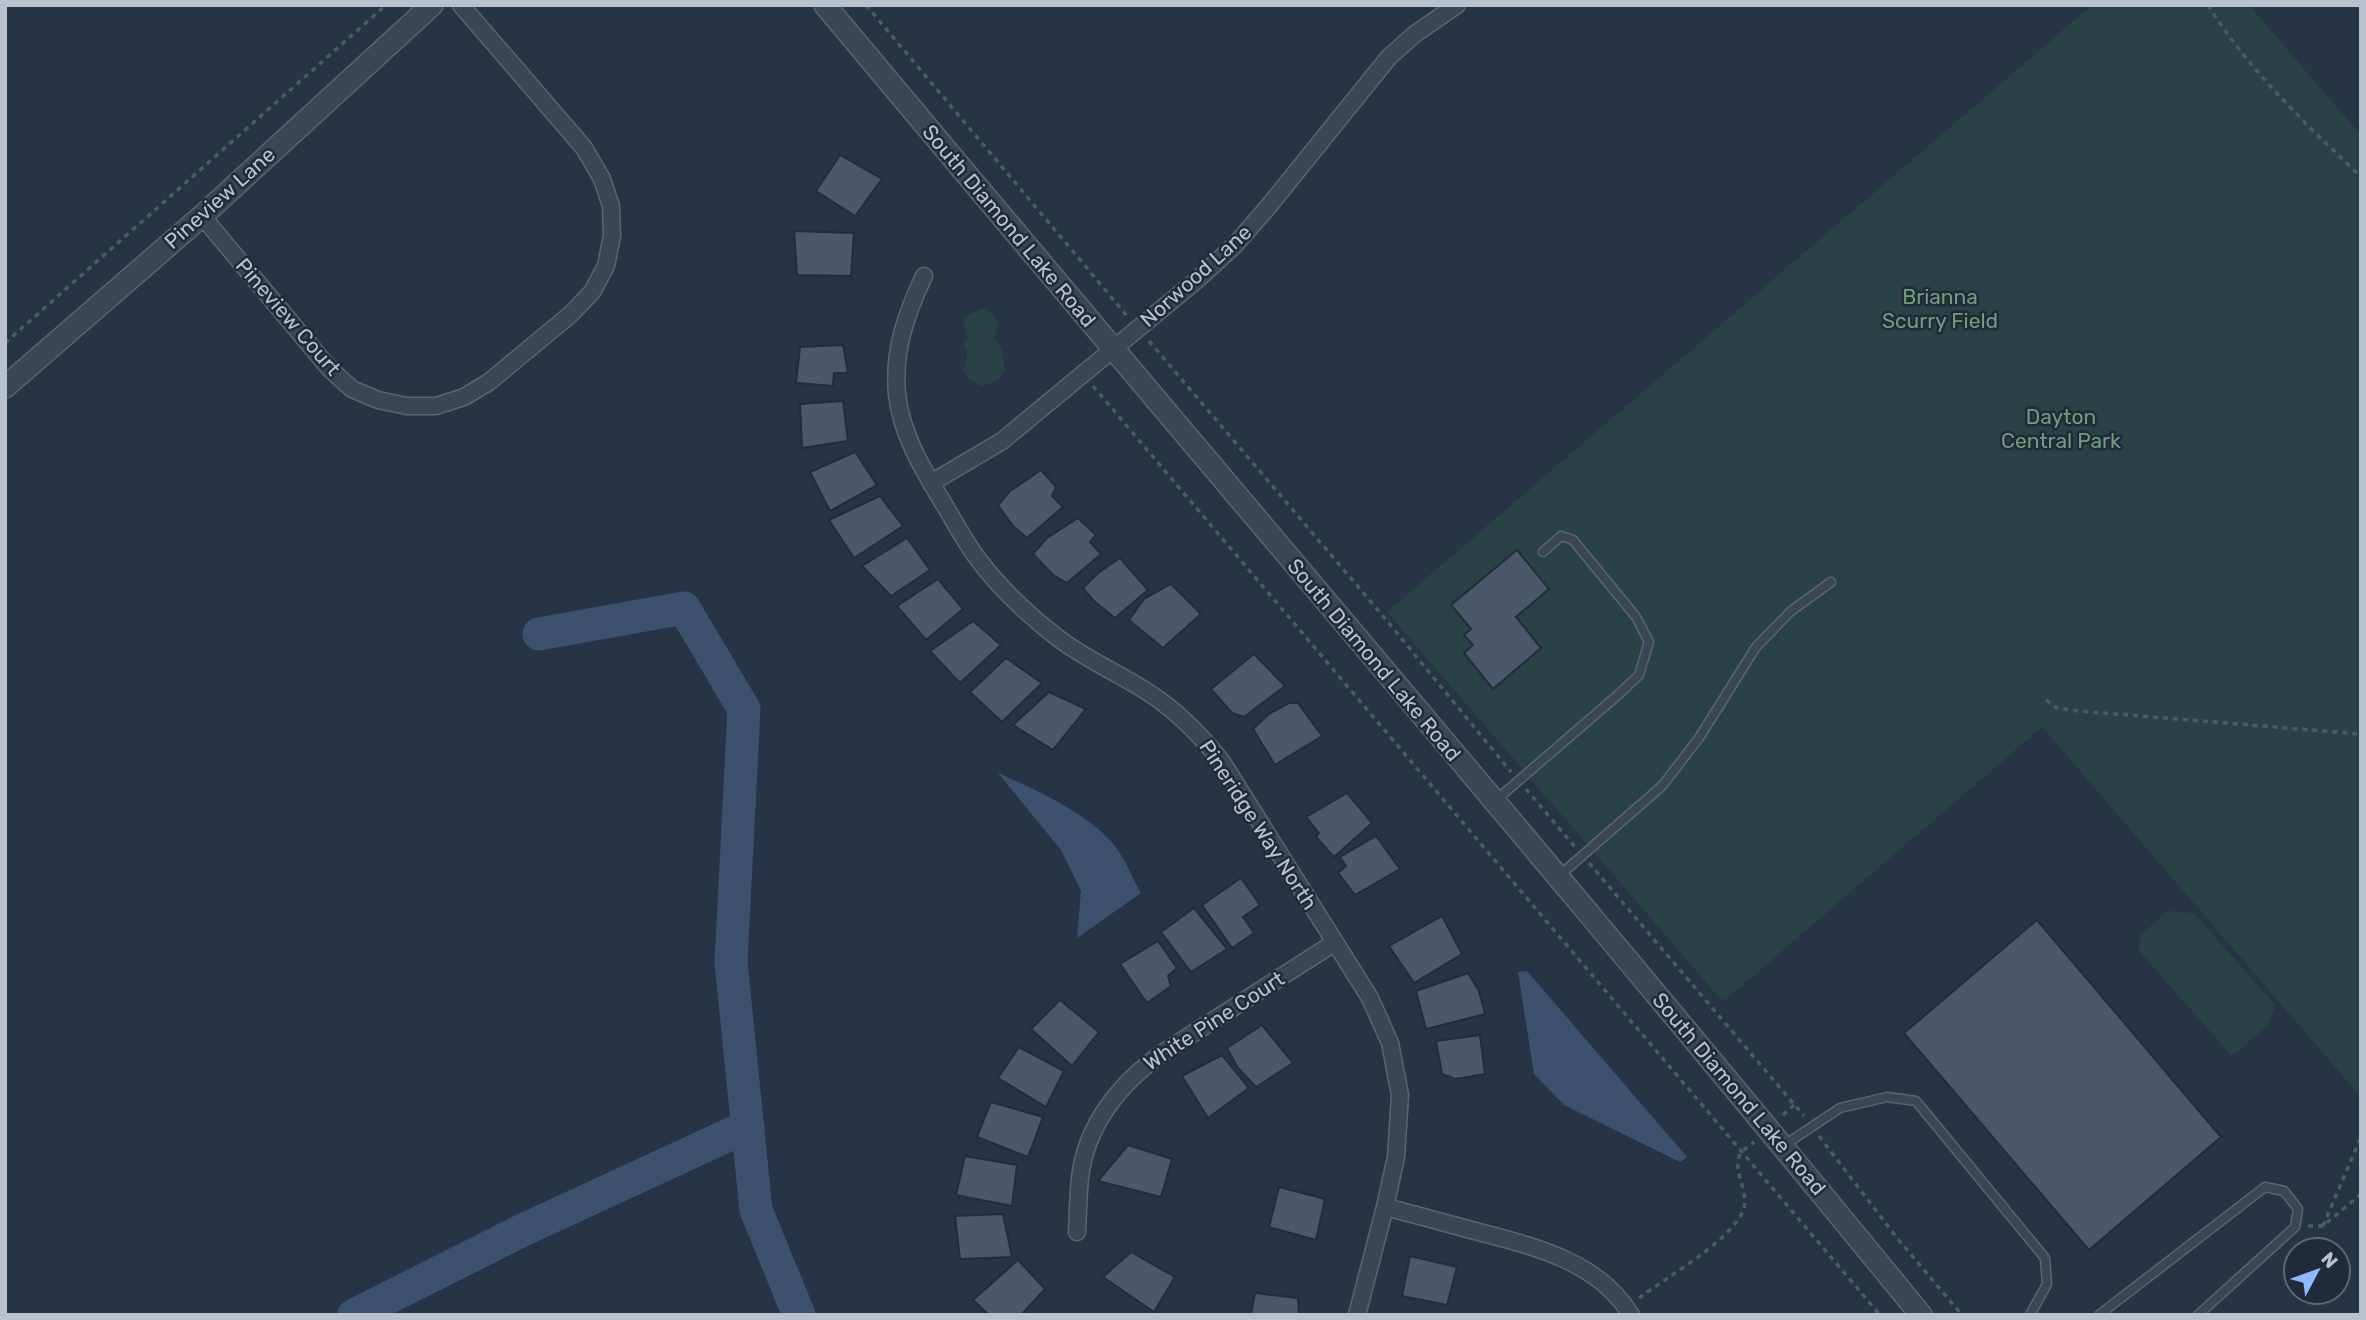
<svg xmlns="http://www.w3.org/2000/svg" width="2366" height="1320" font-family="Rubik,sans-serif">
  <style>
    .green { fill: #294246 }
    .water { fill: #3c516e }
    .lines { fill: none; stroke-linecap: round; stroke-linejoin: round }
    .river { stroke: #3c516e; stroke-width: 33 }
    .building { fill: #4b586b; stroke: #222c3c; stroke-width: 2 }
    .service-casing { stroke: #5a6472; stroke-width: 11 }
    .minor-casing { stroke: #5a6472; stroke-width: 19 }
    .tertiary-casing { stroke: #5a6472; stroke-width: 24 }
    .path { stroke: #475f62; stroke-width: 3.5; stroke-dasharray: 5 5; stroke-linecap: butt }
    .service { stroke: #3b4654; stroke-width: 8 }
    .minor { stroke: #3b4654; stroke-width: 16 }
    .tertiary { stroke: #3b4654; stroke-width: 21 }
    .labels { text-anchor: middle; stroke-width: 5; stroke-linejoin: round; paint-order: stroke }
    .street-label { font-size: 21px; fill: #b9c1ce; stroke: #202a3a }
    .park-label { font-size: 21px; fill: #6f9f7a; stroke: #202a3a }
  </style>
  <rect width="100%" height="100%" fill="#273445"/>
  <!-- green -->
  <g class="green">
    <path d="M2092,5h157l112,130v962l-319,-370 -319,275 -336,-390z"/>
    <path d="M985,308l8,6 5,9 -3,15 7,13 3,20 -5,8 -17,7 -11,-4 -9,-11 4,-13v-10h-3v-8h4l-5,-20 6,-6z"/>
    <path d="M2168,911l26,2 81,92 -7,20 -36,31 -93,-105 2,-16z"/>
  </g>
  <!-- water -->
  <g class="water">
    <path d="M998,773c36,16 91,41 116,72 11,13 18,33 27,48l-64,45 4,-47 -20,-41z"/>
    <path d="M1527,971l160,186 -7,5 -116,-57 -30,-31 -16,-102z"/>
  </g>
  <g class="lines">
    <!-- river -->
    <g class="river">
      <path d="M539,634l145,-26 60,101 -13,253 25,248 43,105"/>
      <path d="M354,1315l171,-86 223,-103"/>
    </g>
  </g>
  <!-- building -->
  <g class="building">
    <path d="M840,155l42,24 -27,37 -39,-25z"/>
    <path d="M794,231l60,2 -3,43 -54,-1z"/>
    <path d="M843,345l5,28h-14l-1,13 -37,-3 4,-36z"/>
    <path d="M843,401l5,40 -46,7 -2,-44z"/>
    <path d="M855,452l22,33 -47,26 -20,-39z"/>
    <path d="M1041,470l15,17 -4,9 11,11 -36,31 -14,-12 -15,-21 12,-14z"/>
    <path d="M880,496l23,30 -49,32 -25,-38z"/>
    <path d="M1078,518l18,17 -6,7 11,12 -34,29 -14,-8 -20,-21 14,-16z"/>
    <path d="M907,538l23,32 -39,26 -29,-30z"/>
    <path d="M1517,550l32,39 -33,28 25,31 -48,41 -29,-36 9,-8 -9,-10 7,-6 -20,-24z"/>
    <path d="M1120,558l28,32 -33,28 -21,-17 -11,-13 15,-15z"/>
    <path d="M938,579l25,30 -37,31 -29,-34z"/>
    <path d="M1171,584l30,30 -38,34 -34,-28 15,-21z"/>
    <path d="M973,621l28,24 -41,38 -30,-32z"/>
    <path d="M1254,654l31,32 -41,31 -12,-4 -21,-24z"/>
    <path d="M1006,658l36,25 -40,39 -32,-30z"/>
    <path d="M1049,692l37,17 -33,41 -40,-25z"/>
    <path d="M1289,703h9l24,33 -47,29 -22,-36 16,-15z"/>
    <path d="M1347,793l25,30 -38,34 -18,-20 3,-4 -13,-16z"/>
    <path d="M1376,836l24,33 -45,26 -17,-22 8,-7 -6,-9z"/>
    <path d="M1241,878l19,27 -17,12 11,16 -22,15 -30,-43z"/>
    <path d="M1194,908l33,41 -36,23 -30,-40z"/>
    <path d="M1442,916l20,38 -48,29 -25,-37z"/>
    <path d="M2037,920l184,217 -132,113 -185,-217z"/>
    <path d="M1158,941l19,27 -9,8 3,10 -24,17 -27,-39z"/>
    <path d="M1468,973l11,18 6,23 -59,15 -10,-38z"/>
    <path d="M1060,1000l39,32 -27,34 -41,-37z"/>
    <path d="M1262,1025l31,38 -37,24 -18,-19 -11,-20z"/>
    <path d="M1480,1035l5,39 -30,5 -13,-5 -6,-33z"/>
    <path d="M1019,1047l45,24 -18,36 -48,-29z"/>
    <path d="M1222,1055l27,33 -41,30 -26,-42z"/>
    <path d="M991,1102l52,15 -15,40 -51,-20z"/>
    <path d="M1128,1145l44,14 -11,38 -63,-16z"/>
    <path d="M965,1156l52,9 -5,41 -56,-11z"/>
    <path d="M1279,1187l46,12 -9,41 -47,-13z"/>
    <path d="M1003,1214l9,43 -52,2 -5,-43z"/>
    <path d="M1131,1252l44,25 -21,35 -51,-35z"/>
    <path d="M1410,1256l47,11 -10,38 -45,-9z"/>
    <path d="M1018,1260l27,29 -24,26h-32l-16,-15z"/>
    <path d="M1255,1293l43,5 1,17h-48z"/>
  </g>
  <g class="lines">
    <defs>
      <g id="service">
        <path d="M1495,801l124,-107 20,-19 10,-33 -13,-25 -63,-77 -12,-4 -18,16"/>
        <path d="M1560,875l102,-89 37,-48 57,-91 35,-36 40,-29"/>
        <path d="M1783,1146l57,-38 47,-11 29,4 129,157 2,26 -17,31"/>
        <path d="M2099,1315l166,-128 19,4 14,18 -3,18 -97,88"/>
      </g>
      <g id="minor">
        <path d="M202,216l127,152 23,21 26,11 29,6h29l28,-9 25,-15 82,-68 21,-22 14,-26 6,-30 -1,-30 -9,-27 -18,-31 -123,-143"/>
        <path d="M924,276c-18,38 -31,75 -27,118 4,39 25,74 45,107 11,18 21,37 33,54 23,32 52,59 83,83 31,24 68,38 100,61 25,18 45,39 64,63l148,236 20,45 10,52 -4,62 -11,50 -28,108"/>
        <path d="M931,483l71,-42 196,-162 37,-34 33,-38 121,-150 26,-23 42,-29"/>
        <path d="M1385,1207c32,8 63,17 94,25 56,15 119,29 152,83"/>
        <path d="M1077,1232c1,-18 1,-36 3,-54 6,-54 41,-96 84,-126l170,-109"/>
      </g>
      <g id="tertiary">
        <path d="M825,5c365,438 736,869 1096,1310"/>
        <path d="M5,387l197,-171 230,-211"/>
      </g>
    </defs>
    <!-- service casing -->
    <use href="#service" class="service-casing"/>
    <!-- minor casing -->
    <use href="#minor" class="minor-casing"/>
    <!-- tertiary casing -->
    <use href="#tertiary" class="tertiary-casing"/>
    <!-- path -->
    <g class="path">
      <path d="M866,5l262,312"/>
      <path d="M2208,5c41,66 97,118 153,172"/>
      <path d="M1149,341l234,275 128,156"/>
      <path d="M5,343l381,-338"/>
      <path d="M1093,386l787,929"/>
      <path d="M2046,700l11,8 22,3 282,23"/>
      <path d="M1526,789l49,58"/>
      <path d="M1589,863l215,253"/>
      <path d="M1783,1115l11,-10"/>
      <path d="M1819,1136l78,102 65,77"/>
      <path d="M2308,1226h15l38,-32"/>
      <path d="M2323,1226l38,-89"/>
      <path d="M1639,1298c28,-21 90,-56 104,-87 8,-18 -13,-42 -2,-58 3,-4 9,-8 13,-11"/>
    </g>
    <!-- service -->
    <use href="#service" class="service"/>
    <!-- minor -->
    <use href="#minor" class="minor"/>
    <!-- tertiary -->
    <use href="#tertiary" class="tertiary"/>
  </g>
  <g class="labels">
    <!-- street labels -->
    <g class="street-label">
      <text transform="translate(220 198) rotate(-42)" y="7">Pineview Lane</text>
      <text transform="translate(1009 226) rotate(50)" y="7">South Diamond Lake Road</text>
      <text transform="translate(1196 276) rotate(-42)" y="7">Norwood Lane</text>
      <text transform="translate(288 317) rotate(49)" y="7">Pineview Court</text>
      <text transform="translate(1374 660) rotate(50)" y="7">South Diamond Lake Road</text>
      <text transform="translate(1258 825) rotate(57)" y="7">Pineridge Way North</text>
      <text transform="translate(1214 1021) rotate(-33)" y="7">White Pine Court</text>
      <text transform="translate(1739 1094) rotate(50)" y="7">South Diamond Lake Road</text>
    </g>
    <!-- park labels -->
    <g class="park-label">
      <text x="1940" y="304">Brianna<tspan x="1940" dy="24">Scurry Field</tspan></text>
      <text x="2061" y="424">Dayton<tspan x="2061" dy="24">Central Park</tspan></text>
    </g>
  </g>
  <!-- border -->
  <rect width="2366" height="1320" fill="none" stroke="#b9c1ce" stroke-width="14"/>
  <!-- north arrow -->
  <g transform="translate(2317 1271) rotate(49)"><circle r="33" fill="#202a3a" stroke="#5d6675" stroke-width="2"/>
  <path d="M0-5L12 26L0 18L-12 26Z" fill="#90b9fb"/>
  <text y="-10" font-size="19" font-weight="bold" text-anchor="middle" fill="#b9c1ce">N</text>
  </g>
</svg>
